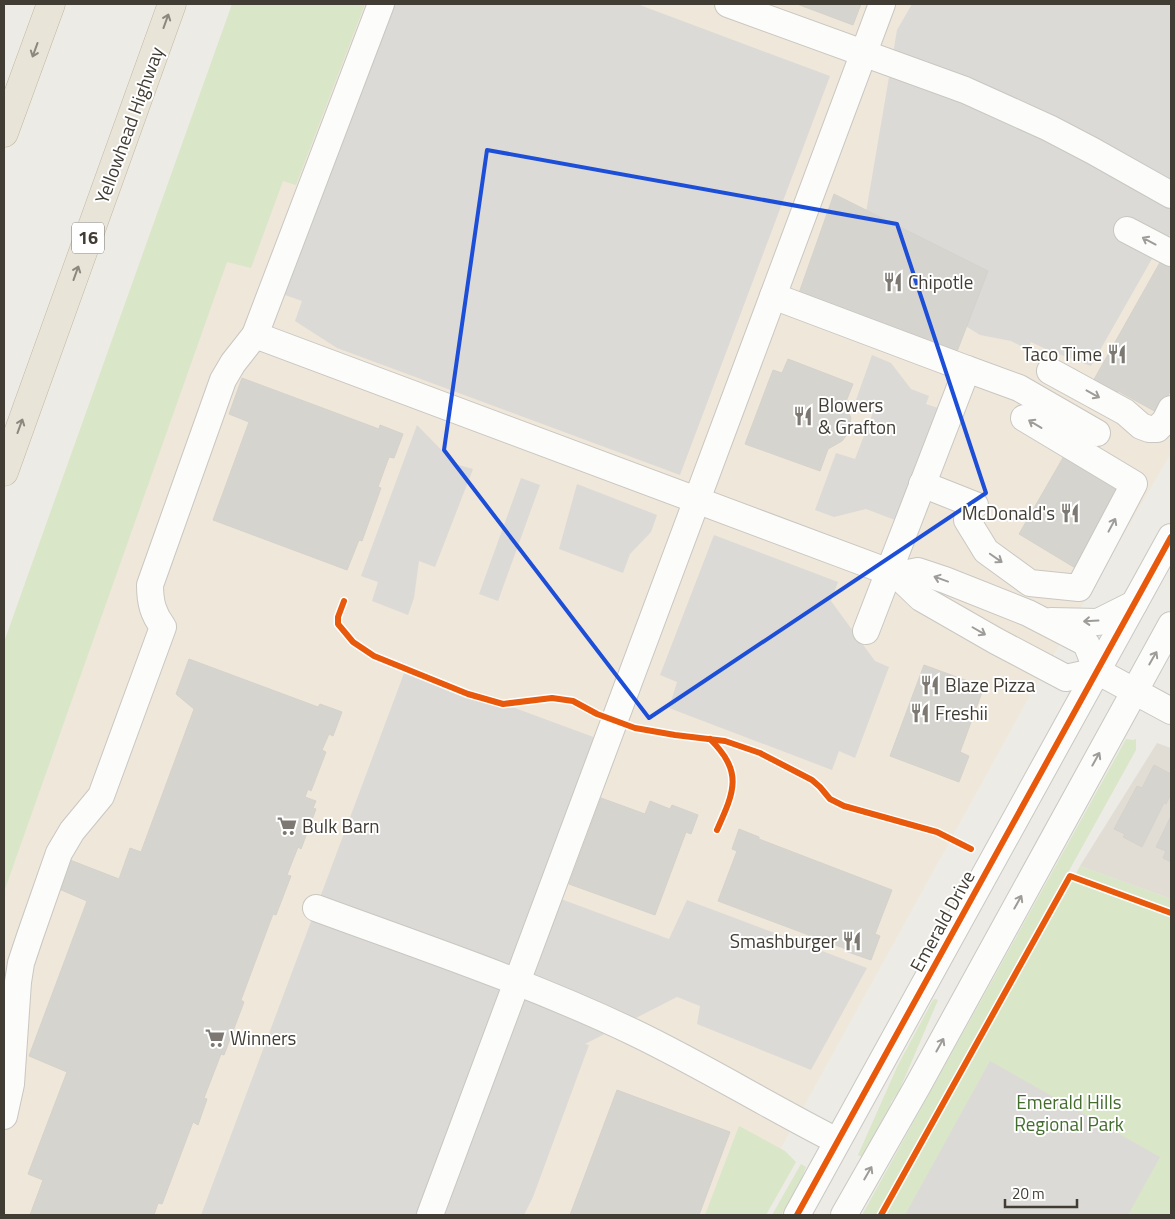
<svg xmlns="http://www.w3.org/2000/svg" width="1175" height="1219" font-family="'Titillium Web',sans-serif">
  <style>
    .residential { fill: #e1ddd4 }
    .commercial { fill: #efe7d9 }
    .green { fill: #d9e6c8 }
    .parking { fill: #dcdad6 }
    .building { fill: #d6d4cf; stroke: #d5d2cc }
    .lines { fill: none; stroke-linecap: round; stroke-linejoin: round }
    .minor-casing { stroke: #c9c7c2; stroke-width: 28 }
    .highway-casing { stroke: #c2b8a3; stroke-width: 29 }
    .minor { stroke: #fcfcfb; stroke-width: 26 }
    .highway { stroke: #e9e4d8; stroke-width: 28 }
    .cycleway-casing { stroke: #fff; stroke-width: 9 }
    .cycleway { stroke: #e8590c; stroke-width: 6 }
    .oneway { stroke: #8d887e }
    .oneway2 { stroke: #9e9c98 }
    .marked { fill: none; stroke: #1d4ed8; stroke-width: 4; stroke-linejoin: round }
    .labels { text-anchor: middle; stroke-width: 4; stroke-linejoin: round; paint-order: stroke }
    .shield { fill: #fff; stroke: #7a7671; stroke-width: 1 }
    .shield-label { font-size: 18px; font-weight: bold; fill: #413c34 }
    .street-label { font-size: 19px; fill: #413c34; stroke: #fff }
    .poi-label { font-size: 19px; fill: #413c34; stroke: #fff; text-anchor: start }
    .park-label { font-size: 19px; fill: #436d2d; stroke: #fff }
  </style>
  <rect width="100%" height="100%" fill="#edebe6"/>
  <!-- residential -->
  <path class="residential" d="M1157,743l14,5v151l-91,-33z"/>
  <!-- commercial -->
  <path class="commercial" d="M331,4h840v449l-137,235 -290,527h-740v-323l230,-651z"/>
  <!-- green -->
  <g class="green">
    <path d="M232,4h133l-69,181 -13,-4 -32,87 -24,-6 -223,630v-250z"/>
    <path d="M1126,739l7,1 3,-1v11l-258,465h-16z"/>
    <path d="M1080,866l91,33v316h-287l184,-332h3z"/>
    <path d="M935,999l3,1 -39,91 -8,11 -1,4 -28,51 -4,-2 40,-90 35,-65z"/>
    <path d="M739,1126l46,25 11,11 -30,53h-61z"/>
    <path d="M801,1164l5,3 -5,13 -20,35h-9z"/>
  </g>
  <!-- parking -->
  <g class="parking">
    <path d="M391,4h246l193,72 -150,399 -343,-127 -42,-27 7,-20 -20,-7z"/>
    <path d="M912,4h259v229l-18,24 -62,109 -43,-16 -17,-8 -4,7 -16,-8 -31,-6 -16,-10 -100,-101 33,-194z"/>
    <path d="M872,355l19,8 20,26 18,7 -3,8 18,6 -41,113 -37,-14 -32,8 -19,-7 21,-57 19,6 20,-52 -19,-7z"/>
    <path d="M417,425l38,39 18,5 -38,98 -16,-6 -5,37 -6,17 -36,-14 6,-19 -17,-6z"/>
    <path d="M521,478l19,7 -42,116 -19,-7z"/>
    <path d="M577,484l80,31 -6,17 -21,22 -7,19 -64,-24z"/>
    <path d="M714,535l124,47 -7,19 44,60 14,6 -34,91 -16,-7 -7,19 -163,-62 8,-26 -17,-7z"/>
    <path d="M406,668l201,74 -57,153 119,44 18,-39 180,68 -56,102 -114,-46 3,-18 -23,-9 -92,47 4,1 -56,152 -9,18h-323z"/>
    <path d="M990,1061l170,96 -32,58h-223z"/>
  </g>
  <!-- building -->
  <g class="building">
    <path d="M797,4h64l-8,21z"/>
    <path d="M834,194l154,77 -32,83 -157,-61z"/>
    <path d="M1171,251v139l-13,23 -40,-22 -3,5 -23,-13 71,-126z"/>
    <path d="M788,359l65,25 -8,20 6,14 -3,15 -6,8 -14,8 -8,22 -75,-27 28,-74 9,3z"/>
    <path d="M242,378l137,51 1,-4 23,9 -9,24 -5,-1 -11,30 3,1 -10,28 -9,25 -3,-1 -12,30 -134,-50 36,-98 -20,-8z"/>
    <path d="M1064,456l57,35 -44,78 -58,-35z"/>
    <path d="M189,659l129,48 2,-3 22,8 -9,24 -4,-2 -7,16 4,2 -15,39 -3,-2 -3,8 11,4 -3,7 3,1 -15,40 -3,-2 -11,28 4,1 -15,39 -3,-1 -32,86 3,2 -20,53 -3,-1 -17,44 3,1 -9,26 -5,-3 -31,82 -4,-1 -4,12h-124l13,-35 -15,-6 39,-102 -38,-16 58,-155 -28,-12 11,-29 49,19 11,-31 11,4 53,-143 -18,-15z"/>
    <path d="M924,665l60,22 -24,65 9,4 -10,26 -69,-26z"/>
    <path d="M1154,765l17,9v20l-5,10 -2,-1 -22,44 -19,-10 2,-3 -11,-5 23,-43 5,2z"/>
    <path d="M601,798l44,16 5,-13 20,8 2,-4 26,10 -7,19 -5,-2 -31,83 -86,-31z"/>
    <path d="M1171,816v46l-8,-4 3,-7 -10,-4z"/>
    <path d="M739,829l20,8v2l133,51 -17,44 5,2 -9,24 -26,-9 1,-2 -128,-48 19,-50 -5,-2z"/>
    <path d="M617,1090l113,42 -31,83h-129z"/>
  </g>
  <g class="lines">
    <defs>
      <g id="minor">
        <path d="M728,4l237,86 84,38 44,23 78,44"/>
        <path d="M1127,230l44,23"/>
        <path d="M773,296l194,73 -101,262"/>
        <path d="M255,335l642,240 24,23 75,43 70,37 31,-7"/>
        <path d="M967,369l52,19 78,45"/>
        <path d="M1050,371l75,41 16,14 8,3h8l8,-8 6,-12"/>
        <path d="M922,484l53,21"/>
        <path d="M967,520l19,31 44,32 49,5 55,-104 -110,-66"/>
        <path d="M897,575l21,-4 27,9 83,33 58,30 11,28"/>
        <path d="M1051,621l47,1 36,-18"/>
        <path d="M1097,671l74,40"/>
        <path d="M316,908c106,39 214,75 317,124 69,33 135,74 204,109"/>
        <path d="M4,1116l7,-32 7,-102 3,-19 9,-27 29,-83 13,-22 29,-35 62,-169c-10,-13 -13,-25 -13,-42l73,-205 10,-17 22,-28 126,-331"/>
        <path d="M430,1215l452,-1211"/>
        <path d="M797,1215l374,-678"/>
        <path d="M844,1215l73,-128 254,-462"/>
      </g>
      <g id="highway">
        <path d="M4,133l47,-129"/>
        <path d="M4,472l168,-468"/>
      </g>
    </defs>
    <!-- minor casing -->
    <use href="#minor" class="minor-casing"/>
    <!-- highway casing -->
    <use href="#highway" class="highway-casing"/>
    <!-- minor -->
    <use href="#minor" class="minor"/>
    <!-- highway -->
    <use href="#highway" class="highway"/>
    <defs>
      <g id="cycleway">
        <path d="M344,601l-6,16v7l15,18 21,14 94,38 35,10 49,-6 21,3 24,13 38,14 40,7 50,6 35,12 52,27 8,7 10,12 14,7 93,26 34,17"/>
        <path d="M710,739c33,33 25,51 7,91"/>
        <path d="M797,1215l374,-678"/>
        <path d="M881,1215l189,-339 101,37"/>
      </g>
    </defs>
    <!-- cycleway casing -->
    <use href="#cycleway" class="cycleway-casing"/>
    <!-- cycleway -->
    <use href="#cycleway" class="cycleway"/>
  </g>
  <!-- one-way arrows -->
  <defs><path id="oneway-shaft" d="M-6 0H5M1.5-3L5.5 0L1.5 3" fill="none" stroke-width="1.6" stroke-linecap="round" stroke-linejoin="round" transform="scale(1.25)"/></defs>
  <g class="oneway">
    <use href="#oneway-shaft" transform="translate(166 21) rotate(-70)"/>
    <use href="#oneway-shaft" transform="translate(35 50) rotate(110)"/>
    <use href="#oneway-shaft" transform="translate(76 273) rotate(-70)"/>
    <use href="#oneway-shaft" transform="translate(20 426) rotate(-70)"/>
  </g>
  <g class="oneway2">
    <use href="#oneway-shaft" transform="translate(1149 241) rotate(-152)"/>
    <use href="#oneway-shaft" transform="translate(1093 394) rotate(29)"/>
    <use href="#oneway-shaft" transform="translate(1035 424) rotate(-149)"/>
    <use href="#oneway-shaft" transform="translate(1112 525) rotate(-62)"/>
    <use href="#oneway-shaft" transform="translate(996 558) rotate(35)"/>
    <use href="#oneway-shaft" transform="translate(941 579) rotate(-160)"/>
    <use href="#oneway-shaft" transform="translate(1091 621) rotate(177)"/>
    <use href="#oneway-shaft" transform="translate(979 631) rotate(30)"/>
    <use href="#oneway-shaft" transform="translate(1153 658) rotate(-60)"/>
    <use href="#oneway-shaft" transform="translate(1096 759) rotate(-61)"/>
    <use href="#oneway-shaft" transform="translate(1018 902) rotate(-61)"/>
    <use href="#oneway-shaft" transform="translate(940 1045) rotate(-61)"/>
    <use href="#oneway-shaft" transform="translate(868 1173) rotate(-60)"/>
  </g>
  <!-- marked area -->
  <path class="marked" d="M487,150l410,74 89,269 -337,225 -205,-268z"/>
  <!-- icons -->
  <defs>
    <symbol id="restaurant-bare" viewBox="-9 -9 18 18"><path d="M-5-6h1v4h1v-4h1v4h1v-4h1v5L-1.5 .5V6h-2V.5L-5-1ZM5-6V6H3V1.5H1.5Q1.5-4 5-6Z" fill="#7d7972" stroke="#fff" stroke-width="2.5" paint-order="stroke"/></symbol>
    <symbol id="supermarket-bare" viewBox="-9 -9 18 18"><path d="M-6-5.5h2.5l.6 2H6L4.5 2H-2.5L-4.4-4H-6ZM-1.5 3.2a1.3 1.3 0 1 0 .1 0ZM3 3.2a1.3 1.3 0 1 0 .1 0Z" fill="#7d7972" stroke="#fff" stroke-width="2.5" paint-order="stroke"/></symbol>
  </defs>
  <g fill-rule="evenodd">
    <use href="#restaurant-bare" x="879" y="268" width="28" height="28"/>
    <use href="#restaurant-bare" x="1103" y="340" width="28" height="28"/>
    <use href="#restaurant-bare" x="789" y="402" width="28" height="28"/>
    <use href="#restaurant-bare" x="1056" y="499" width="28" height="28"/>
    <use href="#restaurant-bare" x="916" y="671" width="28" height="28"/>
    <use href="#restaurant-bare" x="906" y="699" width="28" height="28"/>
    <use href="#supermarket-bare" x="273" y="812" width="28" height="28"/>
    <use href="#restaurant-bare" x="838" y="927" width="28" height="28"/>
    <use href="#supermarket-bare" x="201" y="1024" width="28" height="28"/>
  </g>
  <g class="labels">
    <!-- shield labels -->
    <rect class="shield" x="72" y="222.5" width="32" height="31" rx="4"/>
    <g class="shield-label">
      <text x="88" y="244">16</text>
    </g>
    <!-- street labels -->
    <g class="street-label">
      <text transform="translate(129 125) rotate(-70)" y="7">Yellowhead Highway</text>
      <text transform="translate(942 921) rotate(-61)" y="7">Emerald Drive</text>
    </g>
    <!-- poi labels -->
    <g class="poi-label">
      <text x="908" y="289">Chipotle</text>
      <text x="1102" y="361" text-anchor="end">Taco Time</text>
      <text x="818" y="412">Blowers<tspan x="818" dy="22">&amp; Grafton</tspan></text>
      <text x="1055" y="520" text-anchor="end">McDonald's</text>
      <text x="945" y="692">Blaze Pizza</text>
      <text x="935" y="720">Freshii</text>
      <text x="302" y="833">Bulk Barn</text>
      <text x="837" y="948" text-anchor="end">Smashburger</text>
      <text x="230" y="1045">Winners</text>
    </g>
    <!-- park labels -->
    <g class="park-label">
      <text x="1069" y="1109">Emerald Hills<tspan x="1069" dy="22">Regional Park</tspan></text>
    </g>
  </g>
  <!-- border -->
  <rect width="1175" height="1219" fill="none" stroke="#413c34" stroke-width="10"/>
  <!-- scale -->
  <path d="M1005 1199v8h72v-8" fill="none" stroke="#413c34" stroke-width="2.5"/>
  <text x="1012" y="1199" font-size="15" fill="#413c34" stroke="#ffffff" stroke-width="4" paint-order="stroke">20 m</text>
</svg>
